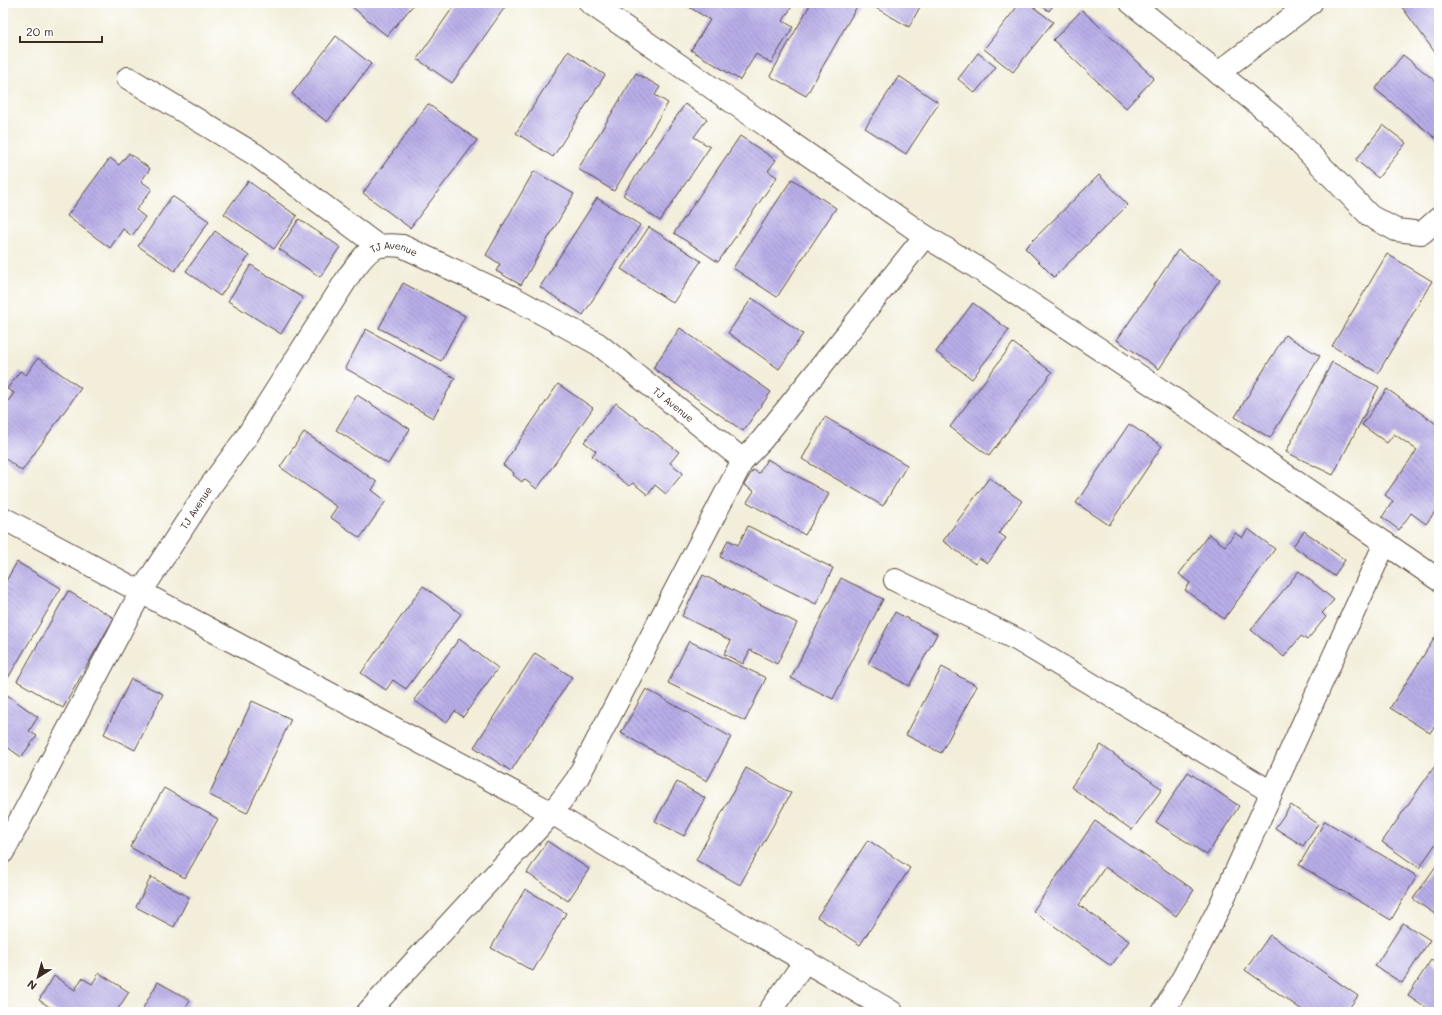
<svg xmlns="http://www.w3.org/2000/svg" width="1442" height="1015" font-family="Mali,sans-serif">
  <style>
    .building { fill: url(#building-back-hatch) }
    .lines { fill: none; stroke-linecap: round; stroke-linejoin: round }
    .minor-casing { stroke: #57473a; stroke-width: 24 }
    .minor { stroke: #fff; stroke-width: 22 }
    .labels { text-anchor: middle; stroke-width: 3.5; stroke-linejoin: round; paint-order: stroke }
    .street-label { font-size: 10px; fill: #3b2a1e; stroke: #fff }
  </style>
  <defs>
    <pattern id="building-back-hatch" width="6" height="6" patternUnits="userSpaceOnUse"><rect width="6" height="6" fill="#b8ade8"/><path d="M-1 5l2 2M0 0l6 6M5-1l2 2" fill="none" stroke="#978dbb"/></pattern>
  </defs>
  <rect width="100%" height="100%" fill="#fff"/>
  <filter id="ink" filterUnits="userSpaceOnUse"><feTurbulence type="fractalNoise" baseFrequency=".025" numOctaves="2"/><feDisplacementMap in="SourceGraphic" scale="8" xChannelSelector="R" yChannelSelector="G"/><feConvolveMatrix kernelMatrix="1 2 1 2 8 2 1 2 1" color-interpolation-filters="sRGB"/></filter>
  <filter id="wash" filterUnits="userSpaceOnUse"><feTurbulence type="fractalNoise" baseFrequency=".012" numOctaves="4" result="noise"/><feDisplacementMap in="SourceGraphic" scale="16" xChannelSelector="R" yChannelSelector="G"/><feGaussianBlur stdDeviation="0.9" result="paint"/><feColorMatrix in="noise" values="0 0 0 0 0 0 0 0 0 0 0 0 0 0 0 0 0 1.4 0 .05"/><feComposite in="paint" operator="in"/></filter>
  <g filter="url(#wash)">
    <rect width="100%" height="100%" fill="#f3eeda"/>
    <g id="blocks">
      <!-- building -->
      <g class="building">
        <path d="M352,3h63l-28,33 -37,-31z"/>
        <path d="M456,3h43l6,4 -53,76 -35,-24z"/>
        <path d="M687,3h107l-11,18 10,6 -22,36 -15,-9 -16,26 -49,-30 19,-30 -24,-15z"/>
        <path d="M811,3h48l-53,93 -36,-20z"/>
        <path d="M870,3h52l-13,24 -40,-23z"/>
        <path d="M1020,3h8l25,19 -40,50 -29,-23z"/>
        <path d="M1037,3h18l-6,8z"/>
        <path d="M1399,3h40v55z"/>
        <path d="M1082,10l72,68 -28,30 -73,-68z"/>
        <path d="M336,36l35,28 -44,58 -35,-28z"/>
        <path d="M568,51l37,24 -52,82 -37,-24z"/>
        <path d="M978,53l18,14 -21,26 -17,-14z"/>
        <path d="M1403,55l36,29v57l-64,-52z"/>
        <path d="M636,73l24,14 -5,8 13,8 -54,88 -36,-22z"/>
        <path d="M899,76l40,27 -33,51 -41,-26z"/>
        <path d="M428,104l49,36 -67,88 -47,-35z"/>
        <path d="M685,104l22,15 -13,18 16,10 -50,74 -37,-26z"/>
        <path d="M1383,125l23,18 -28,35 -22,-18z"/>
        <path d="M740,136l36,24 -8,11 9,6 -59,85 -44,-29z"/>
        <path d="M129,153l21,16 -9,12 11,8 -16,21 9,7 -13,19 -9,-7 -13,19 -43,-32 43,-58 9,7z"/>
        <path d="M534,171l40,23 -53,91 -25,-14 4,-7 -14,-9z"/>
        <path d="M1099,175l29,30 -74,72 -29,-29z"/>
        <path d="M792,179l44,29 -59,89 -44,-29z"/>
        <path d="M248,181l49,35 -23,33 -50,-35z"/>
        <path d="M172,196l37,25 -34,50 -37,-25z"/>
        <path d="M597,198l43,27 -57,90 -43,-28z"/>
        <path d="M299,219l41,28 -20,30 -41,-28z"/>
        <path d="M649,227l52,34 -28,42 -52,-34z"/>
        <path d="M215,231l34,25 -29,40 -34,-25z"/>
        <path d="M1178,250l42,29 -61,90 -42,-29z"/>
        <path d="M1387,254l45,27 -54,92 -46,-27z"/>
        <path d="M251,265l52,33 -22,36 -53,-33z"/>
        <path d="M403,283l62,33 -24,45 -62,-33z"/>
        <path d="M752,298l51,36 -24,35 -51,-36z"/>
        <path d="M973,303l36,27 -37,49 -36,-27z"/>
        <path d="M680,328l91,64 -28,39 -90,-63z"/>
        <path d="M366,329l89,49 -22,40 -88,-50z"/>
        <path d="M1285,335l35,21 -50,82 -35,-21z"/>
        <path d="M1013,343l39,29 -63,84 -39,-29z"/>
        <path d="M38,358l43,30 -59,83 -19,-14v-49l11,-15 -7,-4 13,-18 6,4z"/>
        <path d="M1332,362l47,25 -46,88 -47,-23z"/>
        <path d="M558,384l35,24 -56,81 -13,-10 -2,3 -9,-7 1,-2 -11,-8z"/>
        <path d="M1387,389l52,37v80l-13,18 -15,-11 -12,17 -17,-13 11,-16 -8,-6 32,-45 -23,-16 -7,9 -25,-18z"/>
        <path d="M357,395l53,34 -22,35 -52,-34z"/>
        <path d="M616,403l63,49 -9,11 13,10 -17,21 -11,-9 -7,10 -15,-12 -4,3 -37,-30 4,-5 -12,-9z"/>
        <path d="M825,417l82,48 -24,41 -81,-47z"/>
        <path d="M1129,424l33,22 -53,79 -33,-22z"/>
        <path d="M304,432l73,50 -5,8 14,11 -26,37 -30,-21 7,-10 -57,-40z"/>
        <path d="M767,459l62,35 -24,41 -58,-33 7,-11 -10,-6 9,-15 6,3z"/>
        <path d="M989,478l33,23 -23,32 7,5 -18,25 -9,-5 -4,6 -32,-23z"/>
        <path d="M748,526l85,42 -17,36 -96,-47 8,-17 10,5z"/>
        <path d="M1248,529l27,20 -51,70 -39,-29 5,-7 -11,-9 30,-40 16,12 10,-13 7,5z"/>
        <path d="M1304,531l41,29 -11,16 -41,-30z"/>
        <path d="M17,562l44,26 -53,90 -5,-3v-89z"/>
        <path d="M1299,571l35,29 -12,13 4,4 -19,23 -6,-4 -17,21 -33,-27z"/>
        <path d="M703,575l94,48 -20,41 -27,-14 -7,14 -19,-10 7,-13 -49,-25z"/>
        <path d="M841,578l42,21 -50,100 -42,-21z"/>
        <path d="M423,586l38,28 -55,75 -13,-9 -7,10 -25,-17z"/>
        <path d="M68,591l46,27 -51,90 -46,-27z"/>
        <path d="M895,612l42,22 -28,52 -41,-22z"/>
        <path d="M1439,631v88l-9,14 -40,-25z"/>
        <path d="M459,639l39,29 -35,49 -8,-6 -9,12 -32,-23z"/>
        <path d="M689,641l77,37 -21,43 -77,-38z"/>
        <path d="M535,653l37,24 -61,94 -37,-24z"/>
        <path d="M942,667l35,19 -36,67 -35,-18z"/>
        <path d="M131,679l32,15 -28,56 -31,-16z"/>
        <path d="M646,689l85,48 -24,44 -86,-48z"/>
        <path d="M3,692l35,25 -9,14 8,5 -16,21 -18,-13z"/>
        <path d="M252,701l39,18 -44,94 -38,-18z"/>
        <path d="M1101,745l61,44 -30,41 -61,-43z"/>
        <path d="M1439,760v79l-20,29 -37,-26z"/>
        <path d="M746,768l45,25 -51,92 -44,-25z"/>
        <path d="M1188,772l51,34 -32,49 -51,-33z"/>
        <path d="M677,782l28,16 -21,38 -29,-15z"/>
        <path d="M164,788l54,31 -33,59 -55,-31z"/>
        <path d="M1291,805l27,19 -15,22 -28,-18z"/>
        <path d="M1095,821l99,69 -18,26 -71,-49 -26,38 50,36 -18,25 -78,-55z"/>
        <path d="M1325,821l92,55 -26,44 -92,-55z"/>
        <path d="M868,840l42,28 -50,77 -43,-28z"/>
        <path d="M547,841l42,28 -21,32 -41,-28z"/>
        <path d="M1438,863l1,1v53l-26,-18z"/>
        <path d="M151,877l38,20 -15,30 -38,-20z"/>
        <path d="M525,889l41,24 -33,58 -42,-23z"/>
        <path d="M1403,923l27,17 -28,43 -27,-17z"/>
        <path d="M1270,935l88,61 -12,16h-41l-60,-42z"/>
        <path d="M1431,960l8,5v47h-6l-25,-17z"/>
        <path d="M99,973l30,19 -13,20h-59l-18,-12 15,-24 21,14 7,-12 10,6z"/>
        <path d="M158,982l32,18 -7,12h-33l-7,-4z"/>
      </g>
    </g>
  </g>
  <g filter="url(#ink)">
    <use href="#blocks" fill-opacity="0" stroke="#57473a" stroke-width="1"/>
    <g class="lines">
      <defs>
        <g id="minor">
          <path d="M590,3l335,233 51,31 219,146 244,167"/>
          <path d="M1131,3l145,116 94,97 26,14 26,3 17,-15"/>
          <path d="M1218,73l93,-70"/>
          <path d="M128,78l128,77 122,91"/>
          <path d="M3,518l549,295c112,68 227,132 340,199"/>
          <path d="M895,580l123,60 253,152"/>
          <path id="s1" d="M3,852l138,-260 65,-100 41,-56 103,-162c18,-23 21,-32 52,-28l110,51 86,47 145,116"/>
          <path d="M368,1012l184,-199 25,-34 166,-319 19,-20 163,-204"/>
          <path d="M769,1012l37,-52"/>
          <path d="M1163,1012l21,-36 36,-70 165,-363"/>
        </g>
      </defs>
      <!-- minor casing -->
      <use href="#minor" class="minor-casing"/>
      <!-- minor -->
      <use href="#minor" class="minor"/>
    </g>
  </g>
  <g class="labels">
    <!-- street labels -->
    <g class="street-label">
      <text dy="4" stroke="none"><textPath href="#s1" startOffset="731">TJ Avenue</textPath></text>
      <text dy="4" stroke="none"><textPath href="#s1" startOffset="1055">TJ Avenue</textPath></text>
      <text dy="4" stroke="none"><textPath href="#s1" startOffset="395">TJ Avenue</textPath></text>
    </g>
  </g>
  <!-- margin -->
  <rect width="1442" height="1015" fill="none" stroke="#fff" stroke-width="16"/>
  <!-- north arrow -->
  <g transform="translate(38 977) rotate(217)" stroke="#ffffff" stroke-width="3" paint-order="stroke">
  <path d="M0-3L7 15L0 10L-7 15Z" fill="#3b2a1e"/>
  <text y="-6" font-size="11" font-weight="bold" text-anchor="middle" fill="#3b2a1e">N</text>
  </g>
  <!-- scale -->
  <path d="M20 36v6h82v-6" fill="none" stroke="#3b2a1e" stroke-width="2"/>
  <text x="26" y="36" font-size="12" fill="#3b2a1e" stroke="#ffffff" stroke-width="3" paint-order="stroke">20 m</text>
</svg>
